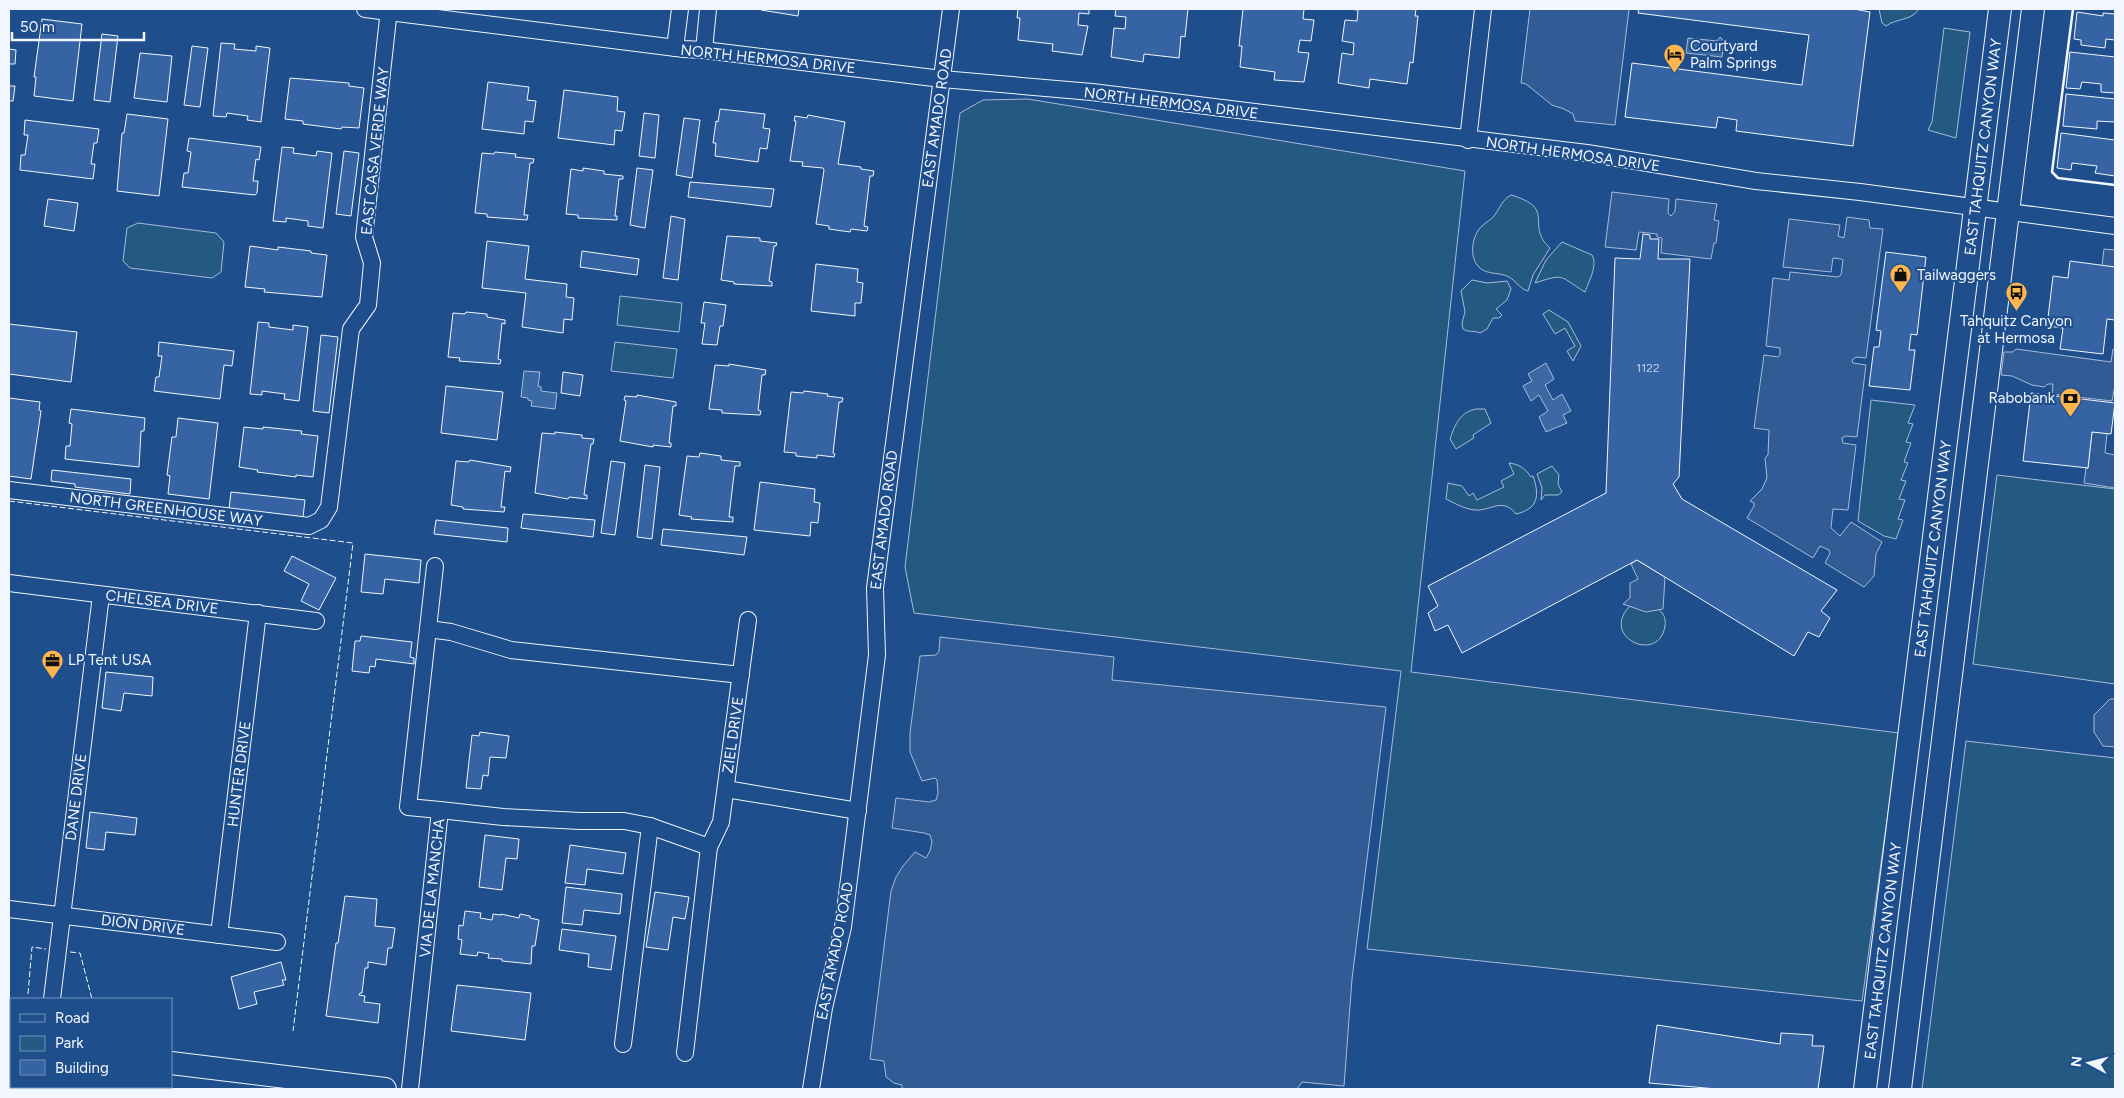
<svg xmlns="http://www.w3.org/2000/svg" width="2124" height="1098" font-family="Figtree,sans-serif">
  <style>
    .green { fill: #245a82; stroke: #a8bbd7 }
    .parking { fill: #305b95; stroke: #a8bbd7 }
    .water { fill: #3b69a3; stroke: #a8bbd7 }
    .building { fill: #3563a3; stroke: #f2f6ff }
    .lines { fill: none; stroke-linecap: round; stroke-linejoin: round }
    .street-casing { stroke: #f2f6ff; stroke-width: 18 }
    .secondary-casing { stroke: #f2f6ff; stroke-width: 24 }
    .street { stroke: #1f4e8c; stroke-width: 16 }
    .secondary { stroke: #1f4e8c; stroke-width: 22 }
    .fence { stroke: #f2f6ff; stroke-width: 1; stroke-dasharray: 6 2.5; stroke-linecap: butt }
    .wall { stroke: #f2f6ff; stroke-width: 2.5 }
    .labels { text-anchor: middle; stroke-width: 4; stroke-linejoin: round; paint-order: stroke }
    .number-label { font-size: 12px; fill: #c3d1e8 }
    .poi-label { font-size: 15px; fill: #f2f6ff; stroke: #1f4e8c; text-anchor: start }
    .street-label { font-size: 15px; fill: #f2f6ff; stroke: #1f4e8c }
  </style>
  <rect width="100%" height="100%" fill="#1f4e8c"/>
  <!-- green -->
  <g class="green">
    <path d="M1879,9h40c-8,12 -22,9 -33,17l-4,-3z"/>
    <path d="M1944,28l26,4 -14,106 -28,-8 4,-8z"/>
    <path d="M1028,99l437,72 -54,501 488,61 -37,268 -495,-52 34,-278 -487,-58 -9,-46 55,-454 23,-13z"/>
    <path d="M1511,195c47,14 13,29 39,53l-17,27 -5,16c-8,-2 -12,-10 -19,-14 -9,-5 -21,-2 -29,-9 -12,-10 -8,-33 2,-42 4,-4 9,-6 12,-10 6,-8 8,-16 17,-21z"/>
    <path d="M138,223l78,10 8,9 -3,30 -9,6 -82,-10 -7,-7 4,-33z"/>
    <path d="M1562,242l30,13c6,10 -3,26 -7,37 -26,-16 -20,-19 -50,-9l11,-23z"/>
    <path d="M1472,280l15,3 20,-2 4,8 -4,11 -11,9 6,6 -3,3h-6l-6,11 -7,4c-6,-3 -11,0 -17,-4l-1,-6 3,-11 -4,-21z"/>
    <path d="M620,296l62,7 -3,29 -62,-7z"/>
    <path d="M1549,310l19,12 13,24 -8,15 -6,-10 8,-5 -10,-18 -10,6 -12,-20z"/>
    <path d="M615,342l62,7 -4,29 -62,-7z"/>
    <path d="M1871,400l44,5 -7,18 5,1 -7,18 5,1 -7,19 4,1 -7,17 5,1 -7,18 6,1 -7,19 5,1 -7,19 -12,-3 -26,-15z"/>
    <path d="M1477,409h8l6,14 -18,12 1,3 -18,11 -6,-10c5,-15 11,-28 27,-30z"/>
    <path d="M1509,463c10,1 17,6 22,14l2,-1c7,20 5,33 -17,38 -12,-15 -22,-6 -36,-4 -12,1 -24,-6 -34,-11l2,-16 14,3 7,10 4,-3 4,7 27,-13 -3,-6 13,-7z"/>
    <path d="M1552,466l7,9 -1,9 4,8 -4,3h-13l-4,5 1,-12 -5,-14z"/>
    <path d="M1997,475l118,14v195l-142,-20z"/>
    <path d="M1630,606c11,3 16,6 28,3 6,4 8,10 7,17 -6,39 -66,11 -35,-20z"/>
    <path d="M1966,741l149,17v331h-193z"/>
  </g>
  <!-- parking -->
  <g class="parking">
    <path d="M1530,9h99l-14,116 -40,-4 -2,-7 -9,-5 -12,-4 -26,-21 -5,-1z"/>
    <path d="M1612,192l57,7 -1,14 3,3 4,-5 1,-12 41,5 -3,16 5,1 -3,22h-2l-3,16 -50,-6 1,-15 -5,-1v-3l-18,-2 -3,18 -31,-3z"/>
    <path d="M1847,217l22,3 1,8 13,1 -17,129 -10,-1 -4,3 1,3 13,2 -9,72 -11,-1 -4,2 1,5 13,2 -8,65 -15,-1 -2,19 9,8 11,-14 31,20 -6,12 -2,22 -10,11 -39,-24 5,-10 -1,-3 -9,-4 -7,12 -66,-40 7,-12v-3l-4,-2 12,-12 5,-11 -2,-20 3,-3 1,-25 -15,-2 10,-73 14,2 2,-2v-7l-14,-2 7,-68 16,2 1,-8 48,5 3,-2 2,-15 -2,-1 -8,-1 -2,14 -48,-5 6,-48 51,6 -2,11 6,2z"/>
    <path d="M2104,249l11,1v17l-13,-1z"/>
    <path d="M2016,349l95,13 2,-13h2v36l-3,16 -60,-7 1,-10h-5l-4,3 -12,-2 -20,-9 -11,-1 3,-23h9z"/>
    <path d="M2092,432l15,1 -2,20 10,2v33l-31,-5 2,-15h2z"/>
    <path d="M1637,560l28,17 -2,32 -17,3 -23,-8 7,-6v-15l8,-4 -7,-15z"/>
    <path d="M940,637l174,20 -2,23 274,27 -34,272 -8,107 -42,-4 -5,7h-395v-4l-8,-2 -8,-6 -2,-16 -14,-2 21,-168 5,-14 7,-11 12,-14 11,6 4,-7 2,-9 -2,-7 -6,-2 -32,-5 4,-30 33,4 7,-2 2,-7 -1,-13 -2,-2 -13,3 -12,-29v-19l10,-77 16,-1 3,-4z"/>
    <path d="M2110,699h5v48l-12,-1 -9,-14v-17z"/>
  </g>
  <!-- water -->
  <g class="water">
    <path d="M1720,37l4,4 -2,16 -36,-4 2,-15 29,3z"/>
    <path d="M1546,363l8,16 -9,6 8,15 9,-6 9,17 -8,4 4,8 -21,9 -7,-15 9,-6 -9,-16 -8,6 -8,-15 9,-5 -4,-7z"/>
    <path d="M524,371l16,1 -2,14 3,1v4l16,2 -2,16 -24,-3 1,-5 -4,-1v-2l-7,-1z"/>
  </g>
  <!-- building -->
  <g class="building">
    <path d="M762,9h37l-1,7 -37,-6z"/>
    <path d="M1018,9h71v5l-10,-1 -1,12 10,1 -6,29 -30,-4 1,-7 -35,-4 2,-22h-3z"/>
    <path d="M1116,9h72l-3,28 -4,-1 -2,22 -35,-4 -1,8 -32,-5 3,-29 11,1 1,-12 -11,-1z"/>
    <path d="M1243,9h61l-1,10 11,1 -3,21 -11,-1 -2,12 11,1 -5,29 -30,-2 1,-8 -35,-5 2,-21h-3z"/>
    <path d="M1347,9h69l-1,7h3l-5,47 -3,-1 -3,22 -37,-5 -1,9 -31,-5 4,-30 11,2 1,-12 -12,-2 3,-21 12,1 1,-11z"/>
    <path d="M1639,9h215l16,3 -17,134 -117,-15 1,-11 -19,-3 -2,11 -91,-11 7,-54 170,22 7,-50 -171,-22z"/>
    <path d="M2077,12l26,4v-3l12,1v26l-9,-1 -1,9 -24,-3v-5l-7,-1z"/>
    <path d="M42,19l40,5 -9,77 -39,-5 2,-19h-2z"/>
    <path d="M102,34l16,2 -8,66 -16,-2z"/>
    <path d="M221,43l14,1 -1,5 22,2v-5l14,2 -9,74 -14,-2 1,-4 -21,-3 -1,4 -13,-1z"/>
    <path d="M192,46l16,2 -8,59 -16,-2z"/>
    <path d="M9,49l7,1 -1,14h-6v3z"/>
    <path d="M2070,52l45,5v36l-14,-1v-8l-19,-2 -2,7 -14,-1z"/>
    <path d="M140,53l32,3 -5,46 -33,-4z"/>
    <path d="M290,78l59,5v3l15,2 -5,40 -17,-1 -1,2 -38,-5v-3l-18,-2z"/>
    <path d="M488,82l41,5 -2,13 9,1 -3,21 -8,-1 -1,13 -42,-5z"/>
    <path d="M9,86h6l-2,15h-4z"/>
    <path d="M564,90l54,7 -1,14 8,1 -3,19 -7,-1 -1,15 -56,-7z"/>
    <path d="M2066,94l49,5v23l-18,-1v8l-34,-3z"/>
    <path d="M720,109l45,5 -2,14 7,1 -3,20 -7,-1 -2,14 -43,-6 1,-13h-3l3,-22 2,1z"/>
    <path d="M644,113l15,2 -4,43 -16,-2z"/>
    <path d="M127,114l41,5 -9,77 -42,-5 5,-58h2z"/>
    <path d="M808,115l37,7 -7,42 23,3v2l13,2 -1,5h-3l-6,50 4,1 -1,4 -16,-2 -1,3 -21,-3v-3l-13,-2 8,-54 -1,-2 -21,-2 1,-4 -13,-1 6,-40h-2l1,-5 12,2z"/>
    <path d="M684,118l16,2 -8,58 -16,-3z"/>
    <path d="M25,120l74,9 -2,14h-3l-3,21h4l-2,15 -73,-9 1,-15h4l3,-20h-4z"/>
    <path d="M2061,133l54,7v36l-20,-3 2,-7 -25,-3 -1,7 -14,-2z"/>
    <path d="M189,138l72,9 -2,13 -3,-1 -3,22h5l-1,12 -2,2 -73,-8 2,-14h4l3,-21 -4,-1z"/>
    <path d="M282,147l12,1 -1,5 23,3 1,-5 15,2 -9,75 -15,-2v-5l-22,-3v4l-13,-1z"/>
    <path d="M344,151l15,2 -8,63 -15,-2z"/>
    <path d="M495,152l21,2 -1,3 19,2 -1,4h-3l-6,52h4l-1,5 -40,-3v-3l-12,-1 7,-60 12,1z"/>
    <path d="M583,168l21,3v3l19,2v3h-4l-4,37h2v4l-39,-2v-3l-12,-1 5,-45 12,2z"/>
    <path d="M637,168l16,2 -8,58 -15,-3z"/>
    <path d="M690,182l84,7 -3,18 -83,-10z"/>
    <path d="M48,199l30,4 -4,28 -30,-5z"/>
    <path d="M671,216l14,3 -7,61 -15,-2z"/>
    <path d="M1643,234l7,1v4h9l-1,20h32l-11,218 -6,7 9,15 155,91 -16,21 9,7 -11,19 -11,-5 -14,24 -157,-96 -175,93 -14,-28 -13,6 -7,-18 10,-7 -10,-20 178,-93 9,-235 25,1z"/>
    <path d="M727,236l33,2v3l17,2 -1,3h-2l-5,35 3,1v4l-38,-2v-2l-13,-2z"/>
    <path d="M487,241l42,5 -4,33 42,5 -1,13 8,1 -2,22 -8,-1 -1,14 -41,-6 4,-34 -44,-5z"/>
    <path d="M250,246l28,4v-3l33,4v2l16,2 -5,42 -58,-5 1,-3 -20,-2z"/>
    <path d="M582,251l57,8 -2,16 -57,-8z"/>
    <path d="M1886,252l40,5 -9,78 -6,-1 -2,16h6l-5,40 -41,-4 5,-39h5l2,-16 -5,-1z"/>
    <path d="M2070,261l45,6v53l-8,-1 -4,35 -43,-5 3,-21 -16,-2 6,-50 15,2z"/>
    <path d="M816,264l42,5 -1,13 6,1 -2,20h-6v13l-44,-5z"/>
    <path d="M704,302l22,3 -3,21h-3l-3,19 -15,-1 3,-21h-4z"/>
    <path d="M466,312l21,2v3l18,3v4l-3,-1 -4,36 3,1 -1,4 -41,-3 1,-3 -12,-1 5,-44 12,1z"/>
    <path d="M258,322l11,1v4l24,3v-5l15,2 -9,74 -15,-2 1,-5 -23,-3v4l-12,-1z"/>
    <path d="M9,324l68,8 -6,50 -62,-8z"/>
    <path d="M321,335l17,2 -9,76 -16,-2z"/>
    <path d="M159,342l75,9 -2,15 -8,-1 -4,34 -66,-8 2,-14h3l3,-21h-4z"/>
    <path d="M729,364l37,6 -1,5h-3l-4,35 3,1 -1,4 -38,-2v-3l-13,-1 6,-44 14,1z"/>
    <path d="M563,372l20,3 -3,21 -19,-3z"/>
    <path d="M446,386l57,6 -6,48 -56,-7z"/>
    <path d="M804,391l24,3 -1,2 16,2 -1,4h-3l-6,51 2,1 -1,3 -17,-2v3l-21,-2v-3l-12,-1 7,-60 12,1z"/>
    <path d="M2031,393l84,10 -4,31 -19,-2 -4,36 -65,-7z"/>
    <path d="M637,395l39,7v4h-3l-4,37h2v4l-18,-2v2l-33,-6 6,-40 -2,-1 1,-4 12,1z"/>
    <path d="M9,398l31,4 -1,8 2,1 -10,68 -22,-3z"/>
    <path d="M71,409l74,9 -1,13h-3l-2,36 -74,-8 1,-13h4l2,-22 -3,-1z"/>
    <path d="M178,418l40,5 -9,76 -41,-5 2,-18 -3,-1 5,-38h4z"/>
    <path d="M244,427l19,2v-2l39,4 -1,3 17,2 -5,41 -17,-2v2l-39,-5 1,-2 -19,-3z"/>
    <path d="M555,432l27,3v3l12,1 -1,5h-2l-7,51h3v4l-18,-2 -1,2 -33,-6 7,-60 13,1z"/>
    <path d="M700,453l21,3v4l19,2v4h-5l-6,51h4v5l-42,-3 1,-2 -13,-2 8,-59 12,1z"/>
    <path d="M470,460l41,7 -1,5 -5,-1 -4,36h4l-1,5 -41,-3v-2l-12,-2 5,-44 13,1z"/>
    <path d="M611,461l14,2 -10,72 -14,-2z"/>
    <path d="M645,465l15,2 -8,72 -15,-2z"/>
    <path d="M52,470l79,9 -1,15 -55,-7v-3l-24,-3z"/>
    <path d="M760,482l55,7 -1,13 6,1 -2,20 -7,-1 -1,14 -56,-6z"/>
    <path d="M231,492l74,8 -2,17 -74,-8z"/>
    <path d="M523,514l72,6 -2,17 -72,-9z"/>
    <path d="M436,520l72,8 -1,14 -73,-8z"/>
    <path d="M663,529l84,8 -3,18 -83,-10z"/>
    <path d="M365,554l56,6 -2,23 -34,-4 -2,15 -22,-2z"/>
    <path d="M292,556l44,22 -17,32 -18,-9 8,-17 -25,-13z"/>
    <path d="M361,636l51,6 -2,15 4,1v6l-38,-5 -1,8 -5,-1 -1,7 -17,-2 3,-30h5z"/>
    <path d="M106,672l47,5 -1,19 -28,-3 -3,18 -19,-3z"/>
    <path d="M480,732l29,4 -3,22 -16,-1 -2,19 -5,-1 -2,14 -15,-1 6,-53 7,1z"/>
    <path d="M90,812l47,6 -2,17 -29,-3 -2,18 -18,-2z"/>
    <path d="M485,835l34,4 -2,20 -11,-1 -4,32 -23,-3z"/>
    <path d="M570,845l56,8 -3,21 -36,-5 -2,16 -20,-2z"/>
    <path d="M566,887l56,7 -2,20 -36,-4 -2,15 -20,-2z"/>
    <path d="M655,892l34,5 -4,22 -12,-2 -5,33 -22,-3z"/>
    <path d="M345,896l32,3 -2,27 20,2 -3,20h-4l-2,17 -18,-3v6h-3l-3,25h-2l-1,2 6,1 -1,6 16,2 -2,19 -52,-7 10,-73h2z"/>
    <path d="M465,911l16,2 -1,5 12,2 1,-6 8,1v-1l18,4 1,-4 10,2v2l9,2 -4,26h-3l-1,18 -29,-3v-2l-14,-1 1,-4 -11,-2 -1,4 -17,-2 2,-14 -4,-1 1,-14 4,1z"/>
    <path d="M562,929l54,7 -5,34 -23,-3 1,-13 -30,-4z"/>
    <path d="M281,962l5,18h-4l2,5 -30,7 3,12 -18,5 -8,-32z"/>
    <path d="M457,985l74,8 -6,47 -74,-9z"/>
    <path d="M1657,1025l123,19 1,-11 32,2 -1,11h12l-6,43h-101l-68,-6z"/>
  </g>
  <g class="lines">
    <defs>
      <g id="street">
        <path d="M365,9l319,40 20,1 238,29 150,13 495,61 169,28 104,11 255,34"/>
        <path d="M675,48l5,-39"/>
        <path d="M704,50l4,-41"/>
        <path d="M1468,140l15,-131"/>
        <path d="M9,490l300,36 12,-6 8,-13 22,-178 17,-24 4,-42 -8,-26 25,-228"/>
        <path d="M9,583l307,38"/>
        <path d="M428,629l23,3 60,18 230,25"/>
        <path d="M726,789l132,22"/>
        <path d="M440,810l63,7 77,4h44l26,5 59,21 -24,206"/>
        <path d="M709,847l12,-25 27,-202"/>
        <path d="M9,909l268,33"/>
        <path d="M219,935l39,-322"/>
        <path d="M52,999l49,-404"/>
        <path d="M623,1044l27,-218"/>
        <path d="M410,1089l30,-279 -32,-3 27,-241"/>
        <path d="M811,1089l13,-81 19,-81 34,-272 -2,-67 76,-579"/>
      </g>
      <g id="secondary">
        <path d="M9,1044h2"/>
        <path d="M171,1063l214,26"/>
        <path d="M1865,1089l135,-1080"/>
        <path d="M1900,1089l133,-1080"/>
      </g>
    </defs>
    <!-- street casing -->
    <use href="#street" class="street-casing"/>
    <!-- secondary casing -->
    <use href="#secondary" class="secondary-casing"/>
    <!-- street -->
    <use href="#street" class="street"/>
    <!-- secondary -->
    <use href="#secondary" class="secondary"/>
    <!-- fence -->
    <g class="fence">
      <path d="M9,501l344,42 -60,488"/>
      <path d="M70,952l10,1 12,46"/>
      <path d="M28,994l4,-47 14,2"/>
    </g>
    <!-- wall -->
    <path class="wall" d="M2073,9l-21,163 6,6 57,7"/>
  </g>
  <!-- icons -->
  <defs>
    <symbol id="hotel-pin" viewBox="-11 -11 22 30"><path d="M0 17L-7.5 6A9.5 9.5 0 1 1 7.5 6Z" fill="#ffb74d" stroke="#1f4e8c"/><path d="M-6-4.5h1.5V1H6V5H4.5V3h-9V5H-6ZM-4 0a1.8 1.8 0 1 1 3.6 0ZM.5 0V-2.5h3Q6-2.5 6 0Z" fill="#111"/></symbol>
    <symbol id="shop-pin" viewBox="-11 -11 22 30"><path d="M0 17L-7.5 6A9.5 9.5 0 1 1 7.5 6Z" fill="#ffb74d" stroke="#1f4e8c"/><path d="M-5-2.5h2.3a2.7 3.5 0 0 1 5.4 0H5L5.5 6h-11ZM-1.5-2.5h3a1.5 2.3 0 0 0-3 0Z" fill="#111"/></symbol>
    <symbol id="bus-pin" viewBox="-11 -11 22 30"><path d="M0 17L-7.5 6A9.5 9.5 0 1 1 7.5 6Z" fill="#ffb74d" stroke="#1f4e8c"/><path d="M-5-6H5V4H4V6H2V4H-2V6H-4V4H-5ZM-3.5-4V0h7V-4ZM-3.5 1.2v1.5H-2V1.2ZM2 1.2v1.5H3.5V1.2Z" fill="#111"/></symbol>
    <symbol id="bank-pin" viewBox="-11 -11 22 30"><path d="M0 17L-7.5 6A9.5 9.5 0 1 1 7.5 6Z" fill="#ffb74d" stroke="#1f4e8c"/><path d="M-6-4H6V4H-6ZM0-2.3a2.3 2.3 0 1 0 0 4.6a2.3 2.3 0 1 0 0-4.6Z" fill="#111"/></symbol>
    <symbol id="office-pin" viewBox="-11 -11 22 30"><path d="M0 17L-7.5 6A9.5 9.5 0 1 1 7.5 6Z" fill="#ffb74d" stroke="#1f4e8c"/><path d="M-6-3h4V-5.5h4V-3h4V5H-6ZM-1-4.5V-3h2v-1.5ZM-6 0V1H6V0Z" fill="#111"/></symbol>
  </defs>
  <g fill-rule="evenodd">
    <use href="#hotel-pin" x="1662" y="42" width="25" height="34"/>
    <use href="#shop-pin" x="1888" y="262" width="25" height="34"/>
    <use href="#bus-pin" x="2004" y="280" width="25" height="34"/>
    <use href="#bank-pin" x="2058" y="386" width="25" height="34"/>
    <use href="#office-pin" x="40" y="648" width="25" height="34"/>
  </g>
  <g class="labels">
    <!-- number labels -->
    <g class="number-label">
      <text x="1648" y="372">1122</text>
    </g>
    <!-- poi labels -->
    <g class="poi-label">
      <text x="1690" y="51">Courtyard<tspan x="1690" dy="17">Palm Springs</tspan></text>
      <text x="1917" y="280">Tailwaggers</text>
      <text x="2016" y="326" text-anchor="middle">Tahquitz Canyon<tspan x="2016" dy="17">at Hermosa</tspan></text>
      <text x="2055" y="403" text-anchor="end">Rabobank</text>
      <text x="68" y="665">LP Tent USA</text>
    </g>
    <!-- street labels -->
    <g class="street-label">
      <text transform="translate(768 59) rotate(6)" y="5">NORTH HERMOSA DRIVE</text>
      <text transform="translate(1171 103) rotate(7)" y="5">NORTH HERMOSA DRIVE</text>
      <text transform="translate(937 118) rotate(-82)" y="5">EAST AMADO ROAD</text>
      <text transform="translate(1983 147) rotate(-83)" y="5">EAST TAHQUITZ CANYON WAY</text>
      <text transform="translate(375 151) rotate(-84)" y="5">EAST CASA VERDE WAY</text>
      <text transform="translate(1573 154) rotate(8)" y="5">NORTH HERMOSA DRIVE</text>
      <text transform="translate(166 509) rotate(7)" y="5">NORTH GREENHOUSE WAY</text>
      <text transform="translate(884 520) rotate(-83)" y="5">EAST AMADO ROAD</text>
      <text transform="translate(1933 549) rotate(-83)" y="5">EAST TAHQUITZ CANYON WAY</text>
      <text transform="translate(162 602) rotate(7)" y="5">CHELSEA DRIVE</text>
      <text transform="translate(733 735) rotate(-82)" y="5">ZIEL DRIVE</text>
      <text transform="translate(239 774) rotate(-83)" y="5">HUNTER DRIVE</text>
      <text transform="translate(76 797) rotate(-83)" y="5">DANE DRIVE</text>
      <text transform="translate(432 888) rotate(-84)" y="5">VIA DE LA MANCHA</text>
      <text transform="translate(143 925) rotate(7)" y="5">DION DRIVE</text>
      <text transform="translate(835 951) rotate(-79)" y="5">EAST AMADO ROAD</text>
      <text transform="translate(1883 951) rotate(-83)" y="5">EAST TAHQUITZ CANYON WAY</text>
    </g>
  </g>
  <!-- border -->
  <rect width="2124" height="1098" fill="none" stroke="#f2f6ff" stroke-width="20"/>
  <!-- legend -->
  <rect x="10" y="998" width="162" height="90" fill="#1f4e8c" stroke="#7391ba"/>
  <rect x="20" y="1014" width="25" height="8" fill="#1f4e8c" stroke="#7391ba"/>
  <text x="55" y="1023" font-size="15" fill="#f2f6ff">Road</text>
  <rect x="20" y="1036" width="25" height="15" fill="#245a82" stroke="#7391ba"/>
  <text x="55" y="1048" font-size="15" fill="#f2f6ff">Park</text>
  <rect x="20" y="1060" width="25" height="15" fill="#3563a3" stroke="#7391ba"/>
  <text x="55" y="1073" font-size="15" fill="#f2f6ff">Building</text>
  <!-- north arrow -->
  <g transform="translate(2089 1063) rotate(277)" stroke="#1f4e8c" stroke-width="4" paint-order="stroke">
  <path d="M0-4L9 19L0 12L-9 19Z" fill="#f2f6ff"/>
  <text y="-8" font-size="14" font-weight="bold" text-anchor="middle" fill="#f2f6ff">N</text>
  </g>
  <!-- scale -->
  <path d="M12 32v8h132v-8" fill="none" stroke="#f2f6ff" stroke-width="2.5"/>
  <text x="20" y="32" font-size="15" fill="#f2f6ff" stroke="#1f4e8c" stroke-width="4" paint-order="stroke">50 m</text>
</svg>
